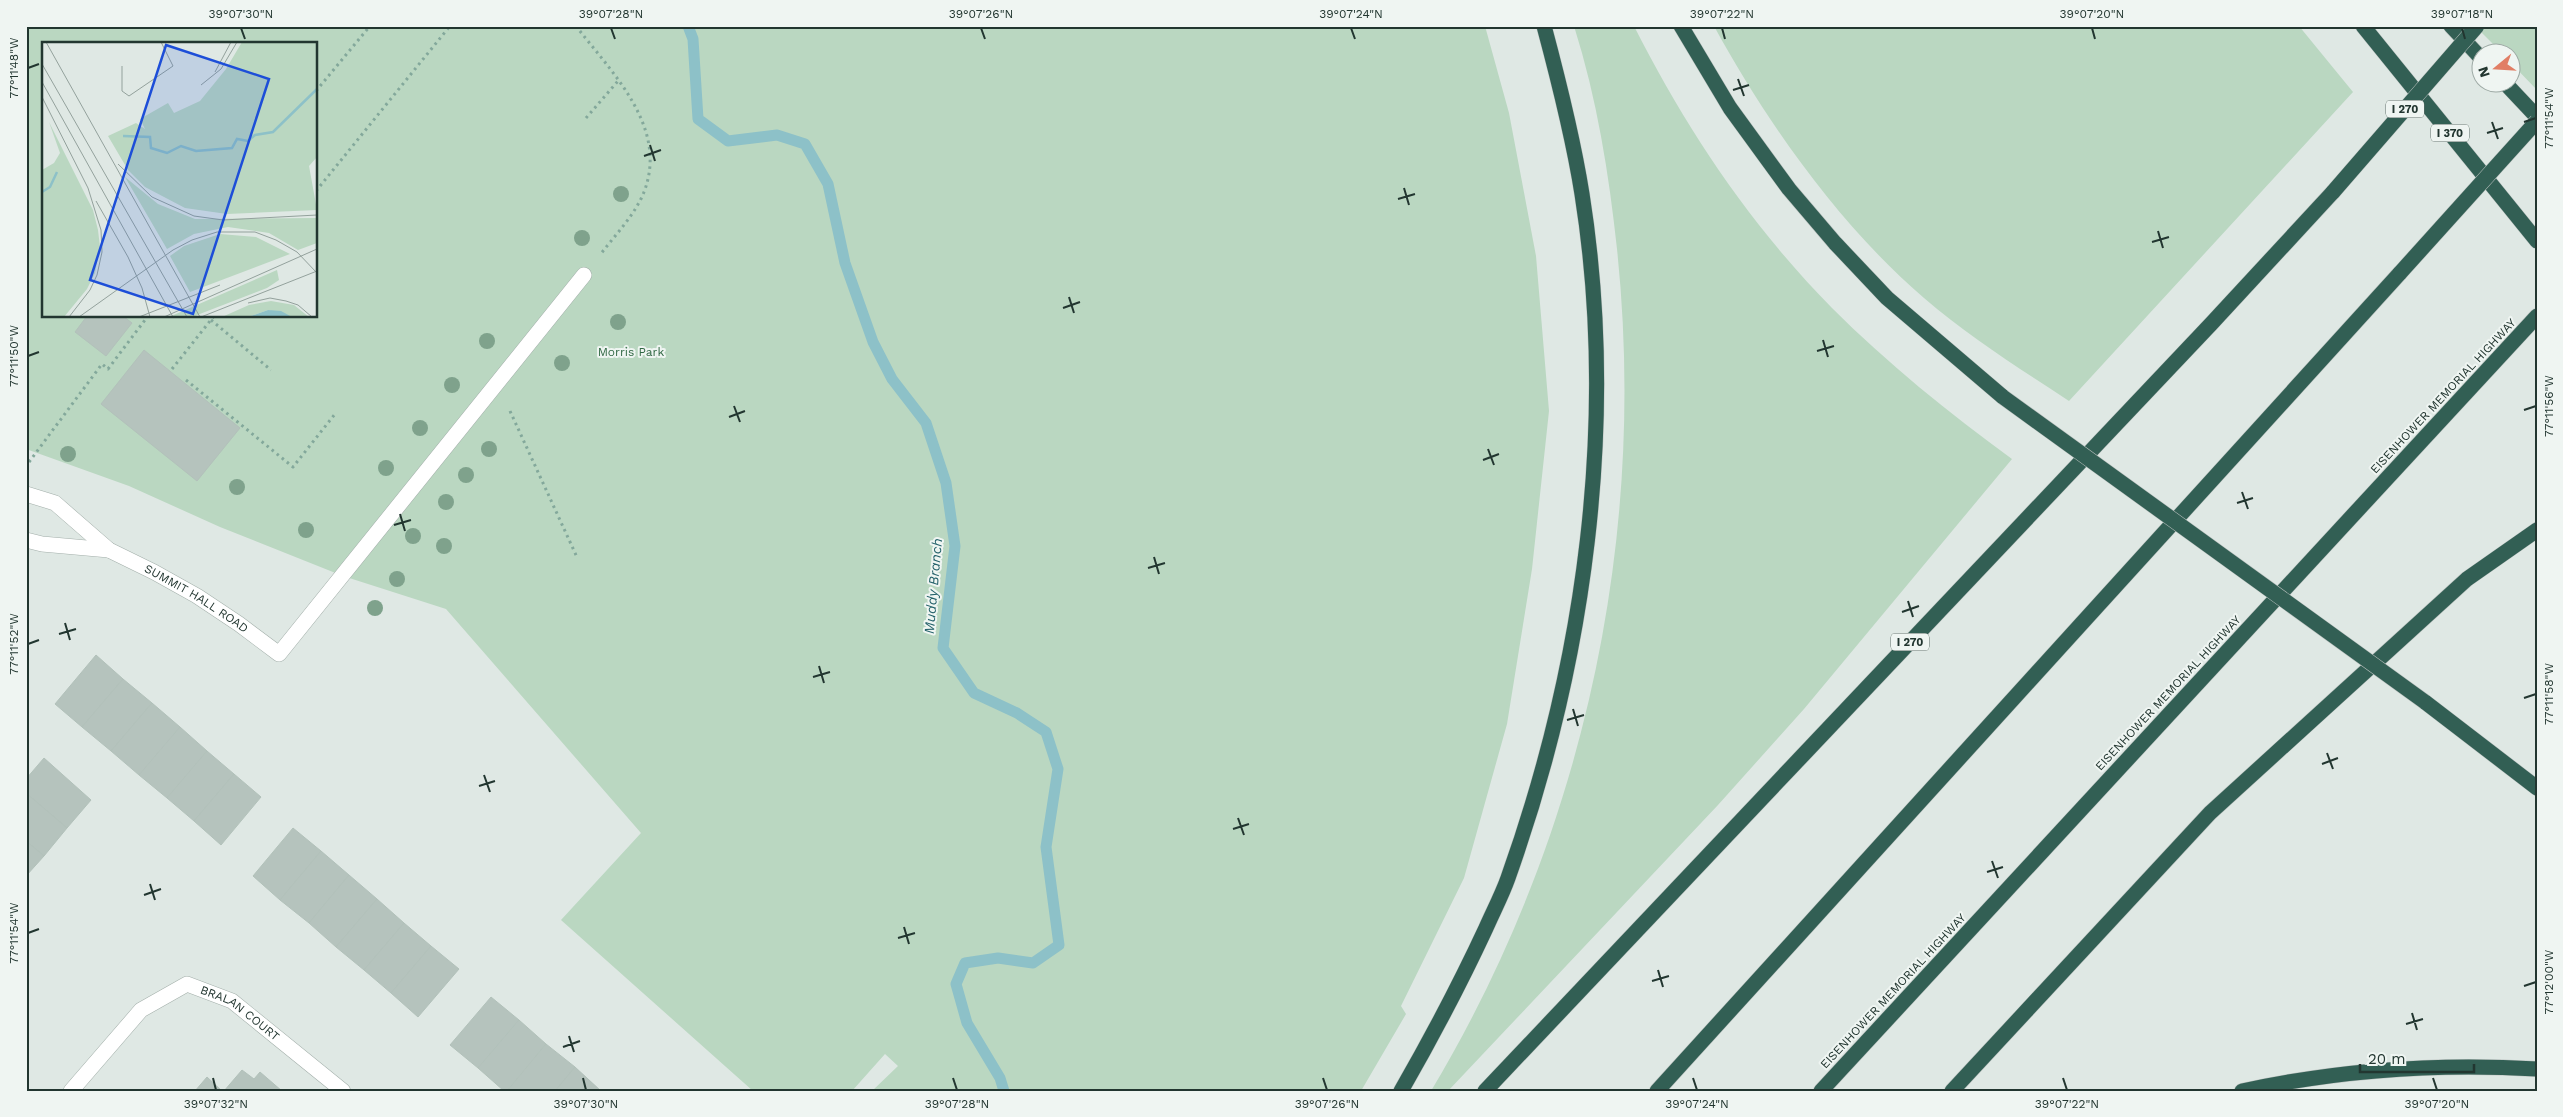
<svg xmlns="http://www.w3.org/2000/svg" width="2563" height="1117" font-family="'Work Sans',sans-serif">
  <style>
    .green { fill: #bad7c1; fill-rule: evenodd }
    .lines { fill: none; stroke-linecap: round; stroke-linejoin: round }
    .stream { stroke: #8dc1c8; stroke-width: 11 }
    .building { fill: #b5c3bd; stroke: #b2c1ba }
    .minor-casing { stroke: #a3afaa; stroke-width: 16 }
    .highway-casing { stroke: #bdc3c1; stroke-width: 16 }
    .path { stroke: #83a89b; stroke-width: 3; stroke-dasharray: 2.5 4; stroke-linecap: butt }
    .minor { stroke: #fff; stroke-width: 15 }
    .highway { stroke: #325f54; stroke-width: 15 }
    .highway-bridge-casing { stroke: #bdc3c1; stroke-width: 16; stroke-linecap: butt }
    .highway-bridge { stroke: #325f54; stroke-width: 15 }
    .tree { fill: #7fa28c }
    .ticks { fill: none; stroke: #223630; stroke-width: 2 }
    .labels { text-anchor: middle; stroke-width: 4; stroke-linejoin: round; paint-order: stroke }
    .shield { fill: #eff5f2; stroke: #606f6a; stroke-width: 1 }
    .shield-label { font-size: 11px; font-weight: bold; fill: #223630 }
    .park-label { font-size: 12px; fill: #316844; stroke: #eff5f2 }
    .street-label { font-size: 12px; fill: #223630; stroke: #eff5f2 }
    .water-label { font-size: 14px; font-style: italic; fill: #24616a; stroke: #eff5f2 }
    .inset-river { fill: none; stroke: #8dc1c8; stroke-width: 2.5 }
    .inset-road { fill: none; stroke: #93a19c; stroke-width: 1 }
    .view { fill: #1d4ed8; fill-opacity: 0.15; stroke: #1d4ed8; stroke-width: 2.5 }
    .inset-edge { fill: none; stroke: #223630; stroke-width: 2.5 }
    .neatline { fill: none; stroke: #223630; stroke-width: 2 }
    .ticks-label { font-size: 12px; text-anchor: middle; fill: #223630 }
  </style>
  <rect width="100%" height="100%" fill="#dfe8e4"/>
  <!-- green -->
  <g class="green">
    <path d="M26,26h1459l24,87 27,143 13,155 -17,158 -25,155 -43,154 -63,128 5,8 -45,77h-489l26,-25 -13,-12 -33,37h-99l-192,-171 80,-87 -195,-224 -103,-33 -123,-49 -91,-41 -103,-37zM44,44h272v272h-272z"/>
    <path d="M1574,26h60c52,103 117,200 198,282 55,55 117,105 180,151l-208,250 -86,96 -270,286h-17c151,-252 217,-549 186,-842 -8,-75 -20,-150 -43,-223z"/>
    <path d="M1714,26h585l54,66 -284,309c-50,-33 -100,-64 -145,-103 -84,-72 -157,-175 -210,-272z"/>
    <path d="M2475,26h62v64l-26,-27 -1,-11h-9z"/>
  </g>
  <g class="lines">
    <!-- stream -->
    <path class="stream" d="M688,26l5,13 5,80 30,22 49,-6 28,9 23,40 17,79 28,79 19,37 34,44 20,60 9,63 -12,102 31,45 43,20 29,19 12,37 -12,78 13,98 -26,18 -35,-5 -33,5 -9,21 11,39 33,55 4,13"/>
  </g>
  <!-- building -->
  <g class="building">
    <path d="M87,316h36l9,7 -26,33 -31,-24z"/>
    <path d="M144,350l96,78 -43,53 -96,-77z"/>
    <path d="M96,655l27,24 -41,48 -27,-23z"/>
    <path d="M123,679l29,24 -41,48 -29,-24z"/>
    <path d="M152,703l28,24 -41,48 -28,-24z"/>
    <path d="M180,727l27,24 -40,47 -28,-23z"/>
    <path d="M207,751l27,23 -40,47 -27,-23z"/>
    <path d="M44,758l47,42 -24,28 -41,-35v-14z"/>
    <path d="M234,774l27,23 -40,48 -27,-24z"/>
    <path d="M26,793l41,35 -23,28 -18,-15z"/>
    <path d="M293,828l28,23 -41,49 -27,-24z"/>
    <path d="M26,841l18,15 -18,20z"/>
    <path d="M321,851l28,24 -40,48 -29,-23z"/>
    <path d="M349,875l28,24 -41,48 -27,-24z"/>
    <path d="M377,899l27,24 -40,47 -28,-23z"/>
    <path d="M404,923l27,23 -40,47 -27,-23z"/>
    <path d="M431,946l28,23 -41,48 -27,-24z"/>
    <path d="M491,997l28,23 -41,48 -28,-23z"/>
    <path d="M519,1020l27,24 -39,47h-3l-26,-23z"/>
    <path d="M546,1044l29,23 -20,24h-48z"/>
    <path d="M575,1067l26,24h-46z"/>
    <path d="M242,1070l12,9 6,-7 22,19h-58z"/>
    <path d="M207,1077l15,14h-27z"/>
  </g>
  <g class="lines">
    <defs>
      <g id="minor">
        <path id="s1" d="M26,494l29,9 54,47 45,22 43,24 42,28 40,30 305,-379"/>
        <path d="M26,540l16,4 67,6"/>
        <path id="s2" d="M71,1091l70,-81 46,-26 45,17 111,90"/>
      </g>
      <g id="highway">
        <path d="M1681,26l49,82 59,81 46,54 52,55 116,99"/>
        <path d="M2363,26l174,215"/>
        <path d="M2451,26l29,31"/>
        <path d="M2504,82l33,35"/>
        <path d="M2425,702l112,86"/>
        <path d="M1401,1091c31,-54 59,-107 85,-163 7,-16 16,-33 22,-50 77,-216 110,-456 74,-684 -9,-57 -23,-112 -38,-168"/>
        <path d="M1485,1091l726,-767 122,-132"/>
        <path d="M1657,1091l743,-818"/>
        <path d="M1821,1091l716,-775"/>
        <path d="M1952,1091l258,-278 257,-234 70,-49"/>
        <path d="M2242,1091c97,-21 196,-28 295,-22"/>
      </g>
    </defs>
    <!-- minor casing -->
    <use href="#minor" class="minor-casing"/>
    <!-- highway casing -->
    <use href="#highway" class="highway-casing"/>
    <!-- path -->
    <g class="path">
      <path d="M576,26c36,47 93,101 68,166 -9,23 -29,43 -44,63"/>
      <path d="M316,91l54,-65"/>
      <path d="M586,118l32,-37"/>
      <path d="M316,191l134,-165"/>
      <path d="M211,320l60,50"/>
      <path d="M172,369l42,-53"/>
      <path d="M186,380l107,87 42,-53"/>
      <path d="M510,411l66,144"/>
      <path d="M29,462l73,-98 6,5 40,-53"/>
    </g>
    <!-- minor -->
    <use href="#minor" class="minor"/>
    <!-- highway -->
    <use href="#highway" class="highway"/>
    <defs>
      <g id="highway-bridge">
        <path d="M2333,192l144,-166"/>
        <path d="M2400,273l137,-152"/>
        <path d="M2003,397l422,305"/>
      </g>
    </defs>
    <!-- highway-bridge casing -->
    <use href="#highway-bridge" class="highway-bridge-casing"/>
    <!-- highway-bridge -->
    <use href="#highway-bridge" class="highway-bridge"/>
  </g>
  <!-- trees -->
  <g class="tree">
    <circle cx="621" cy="194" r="8"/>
    <circle cx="582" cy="238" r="8"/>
    <circle cx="618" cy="322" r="8"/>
    <circle cx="487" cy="341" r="8"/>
    <circle cx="562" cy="363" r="8"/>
    <circle cx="452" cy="385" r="8"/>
    <circle cx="420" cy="428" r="8"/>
    <circle cx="489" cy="449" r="8"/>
    <circle cx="68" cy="454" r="8"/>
    <circle cx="386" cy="468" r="8"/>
    <circle cx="466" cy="475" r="8"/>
    <circle cx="237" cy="487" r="8"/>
    <circle cx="446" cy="502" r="8"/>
    <circle cx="306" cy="530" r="8"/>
    <circle cx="413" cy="536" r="8"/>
    <circle cx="444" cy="546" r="8"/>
    <circle cx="397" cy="579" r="8"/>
    <circle cx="375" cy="608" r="8"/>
  </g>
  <!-- ticks -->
  <path class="ticks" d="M241,28l4,11M611,28l4,11M981,28l4,11M1351,28l4,11M1722,28l3,11M2092,28l3,11M2462,28l3,11M28,68l11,-4M1738,79l6,17M1733,90l16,-5M2492,122l6,17M2524,122l12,-4M2487,133l16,-5M650,145l5,16M644,156l17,-6M1404,188l5,17M1398,199l17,-5M2158,231l5,17M2152,242l17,-5M1069,297l5,16M1063,308l17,-6M1823,340l5,17M1817,351l17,-5M28,356l11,-4M734,406l6,16M2524,410l12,-4M729,417l16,-6M1488,449l6,16M1483,460l16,-6M2242,492l6,17M2237,503l16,-5M400,514l5,17M394,525l17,-5M1154,557l5,17M1148,568l17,-5M1908,601l5,16M1902,612l17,-6M65,623l5,17M59,634l17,-5M28,644l11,-4M819,666l5,17M813,677l17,-5M2524,698l12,-4M1573,709l5,17M1567,720l17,-5M2327,753l6,16M2322,764l16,-6M484,775l6,17M479,786l16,-5M1238,818l6,17M1233,829l16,-5M1992,861l6,17M1987,872l16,-5M150,884l5,16M144,895l17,-6M904,927l5,17M28,933l11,-4M898,938l17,-5M1658,970l5,17M1652,981l17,-5M2524,986l12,-4M2412,1013l5,17M2406,1024l17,-5M569,1036l5,16M563,1047l17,-6M213,1078l3,12M583,1078l3,12M953,1078l4,12M1323,1078l4,12M1693,1078l4,12M2063,1078l4,12M2433,1078l4,12"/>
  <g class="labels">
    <!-- shield labels -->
    <g class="shield">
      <rect x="2386" y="100.5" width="38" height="17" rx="4"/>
      <rect x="2431" y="124.5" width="38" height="17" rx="4"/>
      <rect x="1891" y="633.5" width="38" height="17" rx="4"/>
    </g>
    <g class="shield-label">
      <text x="2405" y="113">I 270</text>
      <text x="2450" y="137">I 370</text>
      <text x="1910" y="646">I 270</text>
    </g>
    <!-- park labels -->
    <g class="park-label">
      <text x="631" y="356">Morris Park</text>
    </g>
    <!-- street labels -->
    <g class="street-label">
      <text transform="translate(2443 396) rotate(-47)" y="4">EISENHOWER MEMORIAL HIGHWAY</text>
      <text dy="4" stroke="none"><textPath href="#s1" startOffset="202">SUMMIT HALL ROAD</textPath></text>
      <text transform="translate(2168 693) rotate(-47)" y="4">EISENHOWER MEMORIAL HIGHWAY</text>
      <text transform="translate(1893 991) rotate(-47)" y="4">EISENHOWER MEMORIAL HIGHWAY</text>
      <text dy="4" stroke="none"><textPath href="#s2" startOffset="221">BRALAN COURT</textPath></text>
    </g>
    <!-- water labels -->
    <g class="water-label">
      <text transform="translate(933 586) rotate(-85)" y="5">Muddy Branch</text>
    </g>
  </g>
  <!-- overview -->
  <g transform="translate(42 42)">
    <rect width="275" height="275" fill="#dfe8e4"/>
    <path d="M200,0h75v115l-8,9 8,44 -90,4 -42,-6 -40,-21 -17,-17 -20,-34 28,-13 9,6 -5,-10 28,-16 6,10 26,-12 26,-32zM7,80l44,88 5,20 2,17 -5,26 -8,16 -23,28h-22v-147l12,-7 6,-10zM83,135l33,27 37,15 122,-1v25l-19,7 -29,-17 -41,-6 -34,7 -27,15zM178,192l36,3 34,17 -100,38 -20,-36 14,-10zM235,228l2,10 -12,8 -75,29h-23zM229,259l23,4 15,12h-17l-24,-7 -20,7h-26l27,-12z" fill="#bad7c1"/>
    <path d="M226,268l13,1 11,6h-44z" fill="#8dc1c8"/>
    <path class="inset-river" d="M81,94l27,1 1,11 16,5 14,-7 15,5 36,-3 5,-9 11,2 7,-6 18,-3 44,-43M0,150l8,-5 7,-15"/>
    <path class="inset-road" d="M4,0l154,275M0,22l145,253M80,24v25l7,5 44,-30 -12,-24M173,30l16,-30M0,40l131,235M159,43l20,-16 16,-27M0,55l46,91 13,42 1,22 -5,23 -7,15 -21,27M76,122l34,33 42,19 29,4 94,-5M54,159l32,56 14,31 8,29M206,261l22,-5 16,3 12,4 14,12M37,275l94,-67 19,-10 25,-8h38l21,8 21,12 20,21M97,275l81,-32M122,275l153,-68M159,275l116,-46"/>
    <path class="view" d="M124,3l103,34 -76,235 -103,-34z"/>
    <rect width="275" height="275" class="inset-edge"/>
  </g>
  <!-- border -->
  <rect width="2563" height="1117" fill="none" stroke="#eff5f2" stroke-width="55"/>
  <!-- north arrow -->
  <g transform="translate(2496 68) rotate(252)"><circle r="24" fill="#eff5f2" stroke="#9da9a4"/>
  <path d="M0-4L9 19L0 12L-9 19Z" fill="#e17e65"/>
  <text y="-8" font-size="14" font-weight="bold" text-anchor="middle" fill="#223630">N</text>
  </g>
  <!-- scale -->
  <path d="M2360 1064v8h114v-8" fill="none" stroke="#223630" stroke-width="2.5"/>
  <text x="2368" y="1064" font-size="15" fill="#223630" stroke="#eff5f2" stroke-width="4" paint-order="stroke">20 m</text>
  <rect x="28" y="28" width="2508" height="1062" class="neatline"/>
  <g class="ticks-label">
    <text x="241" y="18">39°07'30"N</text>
    <text x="611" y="18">39°07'28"N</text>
    <text x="981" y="18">39°07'26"N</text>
    <text x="1351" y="18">39°07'24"N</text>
    <text x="1722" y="18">39°07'22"N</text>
    <text x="2092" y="18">39°07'20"N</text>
    <text x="2462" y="18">39°07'18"N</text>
    <text transform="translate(14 68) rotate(-90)" y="4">77°11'48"W</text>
    <text transform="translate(2549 118) rotate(-90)" y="4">77°11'54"W</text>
    <text transform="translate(14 356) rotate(-90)" y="4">77°11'50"W</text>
    <text transform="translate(2549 406) rotate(-90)" y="4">77°11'56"W</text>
    <text transform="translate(14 644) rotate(-90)" y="4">77°11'52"W</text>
    <text transform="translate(2549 694) rotate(-90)" y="4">77°11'58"W</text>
    <text transform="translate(14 933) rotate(-90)" y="4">77°11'54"W</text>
    <text transform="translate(2549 982) rotate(-90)" y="4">77°12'00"W</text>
    <text x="216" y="1108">39°07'32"N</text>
    <text x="586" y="1108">39°07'30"N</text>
    <text x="957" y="1108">39°07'28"N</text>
    <text x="1327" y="1108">39°07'26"N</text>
    <text x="1697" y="1108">39°07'24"N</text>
    <text x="2067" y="1108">39°07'22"N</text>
    <text x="2437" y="1108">39°07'20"N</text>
  </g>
</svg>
